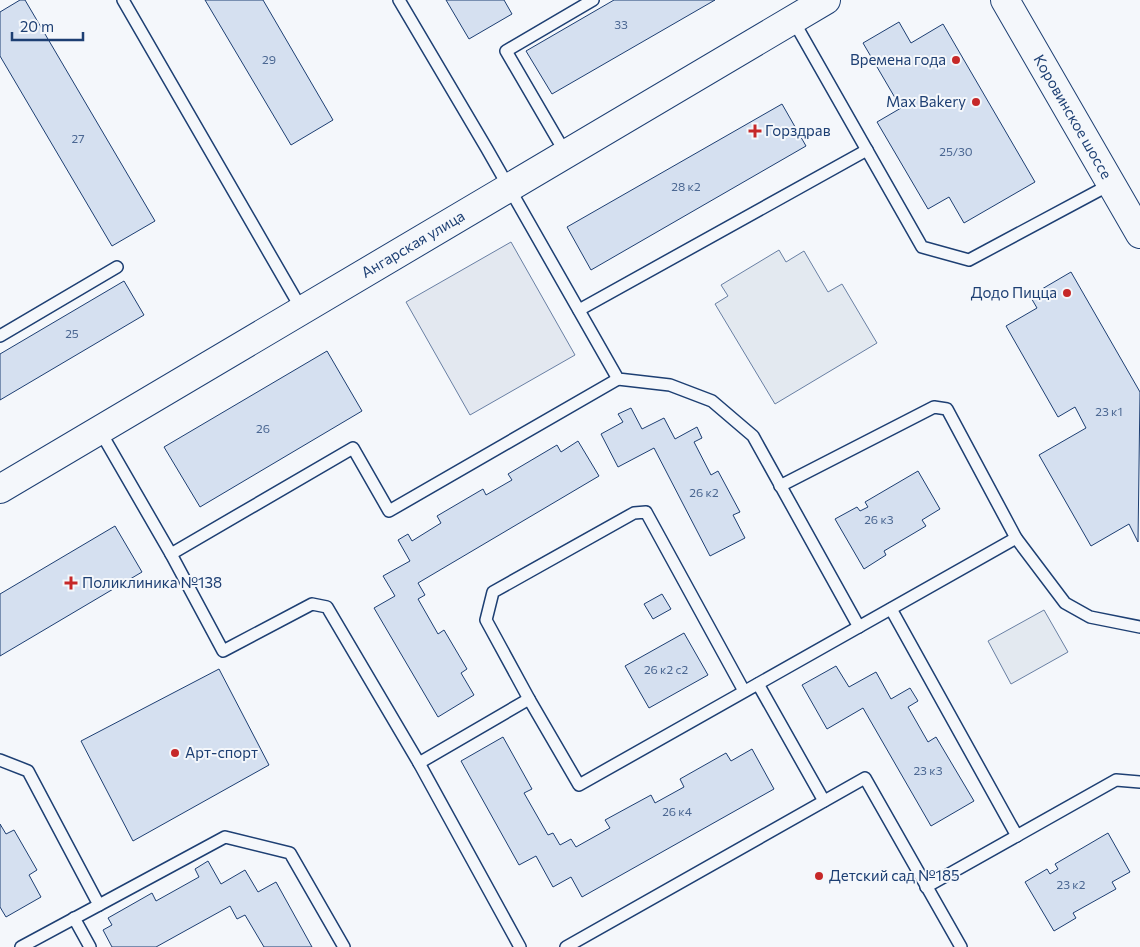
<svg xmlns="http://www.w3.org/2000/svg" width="1140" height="947" font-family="Commissioner,sans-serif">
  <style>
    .green { fill: #e3e9f0; stroke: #687fa3 }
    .parking { fill: #e3e8f0; stroke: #687fa3 }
    .building { fill: #d5e0f0; stroke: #1d3f73 }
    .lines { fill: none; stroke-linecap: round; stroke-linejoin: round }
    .lane-casing { stroke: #1d3f73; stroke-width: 14 }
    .secondary-casing { stroke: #1d3f73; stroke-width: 30 }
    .lane { stroke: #f4f7fb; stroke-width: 11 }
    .secondary { stroke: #f4f7fb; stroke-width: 28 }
    .poi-dot { fill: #c62828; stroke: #f4f7fb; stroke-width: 2 }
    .labels { text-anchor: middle; stroke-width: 4; stroke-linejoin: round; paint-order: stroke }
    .number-label { font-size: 12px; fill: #4b6792 }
    .poi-label { font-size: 15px; fill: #1d3f73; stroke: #f4f7fb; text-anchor: start }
    .street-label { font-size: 15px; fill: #1d3f73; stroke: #f4f7fb }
  </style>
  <rect width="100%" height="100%" fill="#f4f7fb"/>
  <!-- green -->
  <g class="green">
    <path d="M779,250l7,12 18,-11 24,41 14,-8 35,59 -102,61 -60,-100 13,-8 -7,-11z"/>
    <path d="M1044,610l24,42 -57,32 -23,-43z"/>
  </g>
  <!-- parking -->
  <path class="parking" d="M511,242l64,113 -105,60 -64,-113z"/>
  <!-- building -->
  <g class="building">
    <path d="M20,0h5l130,221 -43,25 -112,-190v-44z"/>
    <path d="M205,0h58l70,120 -42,25z"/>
    <path d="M446,0h58l8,14 -43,25z"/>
    <path d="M614,0h101l-163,94 -26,-43z"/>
    <path d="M899,22l12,21 32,-19 92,158 -71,41 -15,-26 -21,12 -51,-87 24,-14 -38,-65z"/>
    <path d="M782,104l24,42 -215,124 -24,-43z"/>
    <path d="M1071,272l69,120 -2,150 -9,-18 -38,22 -52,-91 47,-27 -11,-21 -17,10 -52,-91 31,-18 -7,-12z"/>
    <path d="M124,281l20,34 -144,85v-46z"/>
    <path d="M327,351l35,60 -162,96 -36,-60z"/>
    <path d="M631,408l11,21 22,-11 11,21 22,-12 5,11 -8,4 17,33 7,-4 22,41 -7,3 12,23 -35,18 -56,-108 -36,19 -17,-33 22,-12 -5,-8z"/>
    <path d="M578,441l21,35 -181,107 7,12 -7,4 20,35 6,-4 23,39 -6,4 13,22 -36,22 -64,-109 21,-12 -12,-20 27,-15 -12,-21 10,-6 4,7 29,-18 -4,-7 46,-27 3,6 26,-15 -4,-6 49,-29 4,7z"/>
    <path d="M918,471l22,38 -18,11 4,6 -42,25 2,4 -22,14 -29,-50 22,-12 3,4 8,-4 -3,-5z"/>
    <path d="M115,526l27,46 -142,84v-62z"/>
    <path d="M662,594l9,15 -18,10 -9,-15z"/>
    <path d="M684,633l24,42 -59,33 -24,-42z"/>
    <path d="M836,666l13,21 27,-15 15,27 19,-11 8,13 -10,6 20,35 8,-5 38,64 -43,25 -68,-118 -36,21 -25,-44z"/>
    <path d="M219,669l50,96 -136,76 -52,-100z"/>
    <path d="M503,737l29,52 -8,4 24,42 5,-2 7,12 11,-6 5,8 34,-19 -5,-8 46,-25 4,8 29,-16 -4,-8 46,-26 5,8 21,-12 22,40 -192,108 -11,-20 -18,10 -17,-31 -17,9 -58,-104z"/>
    <path d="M0,824l6,10 8,-4 23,40 -8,5 12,22 -35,20 -6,-10z"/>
    <path d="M1108,833l22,39 -18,10 4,7 -43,24 3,5 -22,13 -29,-49 22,-13 3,5 8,-5 -3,-5z"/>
    <path d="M208,861l13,23 24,-14 13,22 18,-10 36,65h-48l-19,-32 -8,4 -7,-13 -74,41h-44l-9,-17 9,-5 -4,-7 44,-25 4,8 43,-24 -4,-8z"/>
  </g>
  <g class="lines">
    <defs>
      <g id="lane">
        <path d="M123,0l179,310"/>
        <path d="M399,0l88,149 131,230 52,6 42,16 41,35 106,191"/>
        <path d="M793,20l129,227 47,13 142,-76"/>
        <path d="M566,154l-60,-103 87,-51"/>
        <path d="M579,310l288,-160"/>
        <path d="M0,336l117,-69"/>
        <path d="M100,431l71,123 182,-106 36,63 229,-132"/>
        <path d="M780,486l154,-79 13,2 69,129 49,65 25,14 50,10"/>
        <path d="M171,554l52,97 89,-47 15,3 92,156 101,184"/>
        <path d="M891,609l126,227"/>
        <path d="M758,684l66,117"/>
        <path d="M744,691l-98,-179 -12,1 -141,79 -7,28 43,79 50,86 437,-247"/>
        <path d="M0,760l28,11 71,134 -78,42"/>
        <path d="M419,763l110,-64"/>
        <path d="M926,887l190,-107 24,2"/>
        <path d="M99,905l126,-68 65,16 54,94"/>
        <path d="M74,918l16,29"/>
        <path d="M566,947l299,-169 96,169"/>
      </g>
      <g id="secondary">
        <path id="s1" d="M1005,0l135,234"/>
        <path id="s2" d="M0,489l826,-489"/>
      </g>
    </defs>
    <!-- lane casing -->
    <use href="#lane" class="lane-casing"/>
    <!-- secondary casing -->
    <use href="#secondary" class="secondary-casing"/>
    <!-- lane -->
    <use href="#lane" class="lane"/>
    <!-- secondary -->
    <use href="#secondary" class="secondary"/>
  </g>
  <!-- markers -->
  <g class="poi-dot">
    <circle cx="956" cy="60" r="5"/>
    <circle cx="976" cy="102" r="5"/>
    <path d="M752.5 123.5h5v5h5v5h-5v5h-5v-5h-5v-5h5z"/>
    <circle cx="1067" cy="293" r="5"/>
    <path d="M68.5 575.5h5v5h5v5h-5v5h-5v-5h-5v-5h5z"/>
    <circle cx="175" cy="753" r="5"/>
    <circle cx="819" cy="876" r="5"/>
  </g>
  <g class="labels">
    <!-- number labels -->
    <g class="number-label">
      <text x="621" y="29">33</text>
      <text x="269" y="64">29</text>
      <text x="78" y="143">27</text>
      <text x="956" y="156">25/30</text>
      <text x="686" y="191">28 к2</text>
      <text x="72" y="338">25</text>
      <text x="1109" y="416">23 к1</text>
      <text x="263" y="433">26</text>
      <text x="704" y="497">26 к2</text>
      <text x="879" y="524">26 к3</text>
      <text x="666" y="674">26 к2 с2</text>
      <text x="928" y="775">23 к3</text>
      <text x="677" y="816">26 к4</text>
      <text x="1071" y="889">23 к2</text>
    </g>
    <!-- poi labels -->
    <g class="poi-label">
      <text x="946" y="65" text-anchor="end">Времена года</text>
      <text x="966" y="107" text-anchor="end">Max Bakery</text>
      <text x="765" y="136">Горздрав</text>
      <text x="1057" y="298" text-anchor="end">Додо Пицца</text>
      <text x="82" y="588">Поликлиника №138</text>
      <text x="185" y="758">Арт-спорт</text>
      <text x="829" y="881">Детский сад №185</text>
    </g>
    <!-- street labels -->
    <g class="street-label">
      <text dy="5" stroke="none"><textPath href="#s1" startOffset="135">Коровинское шоссе</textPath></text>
      <text dy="5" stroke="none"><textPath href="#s2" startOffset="480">Ангарская улица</textPath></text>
    </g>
  </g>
  <!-- scale -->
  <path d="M12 32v8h71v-8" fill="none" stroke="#1d3f73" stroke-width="2.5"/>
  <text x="20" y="32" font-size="15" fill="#1d3f73" stroke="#f4f7fb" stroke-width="4" paint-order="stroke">20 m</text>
</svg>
